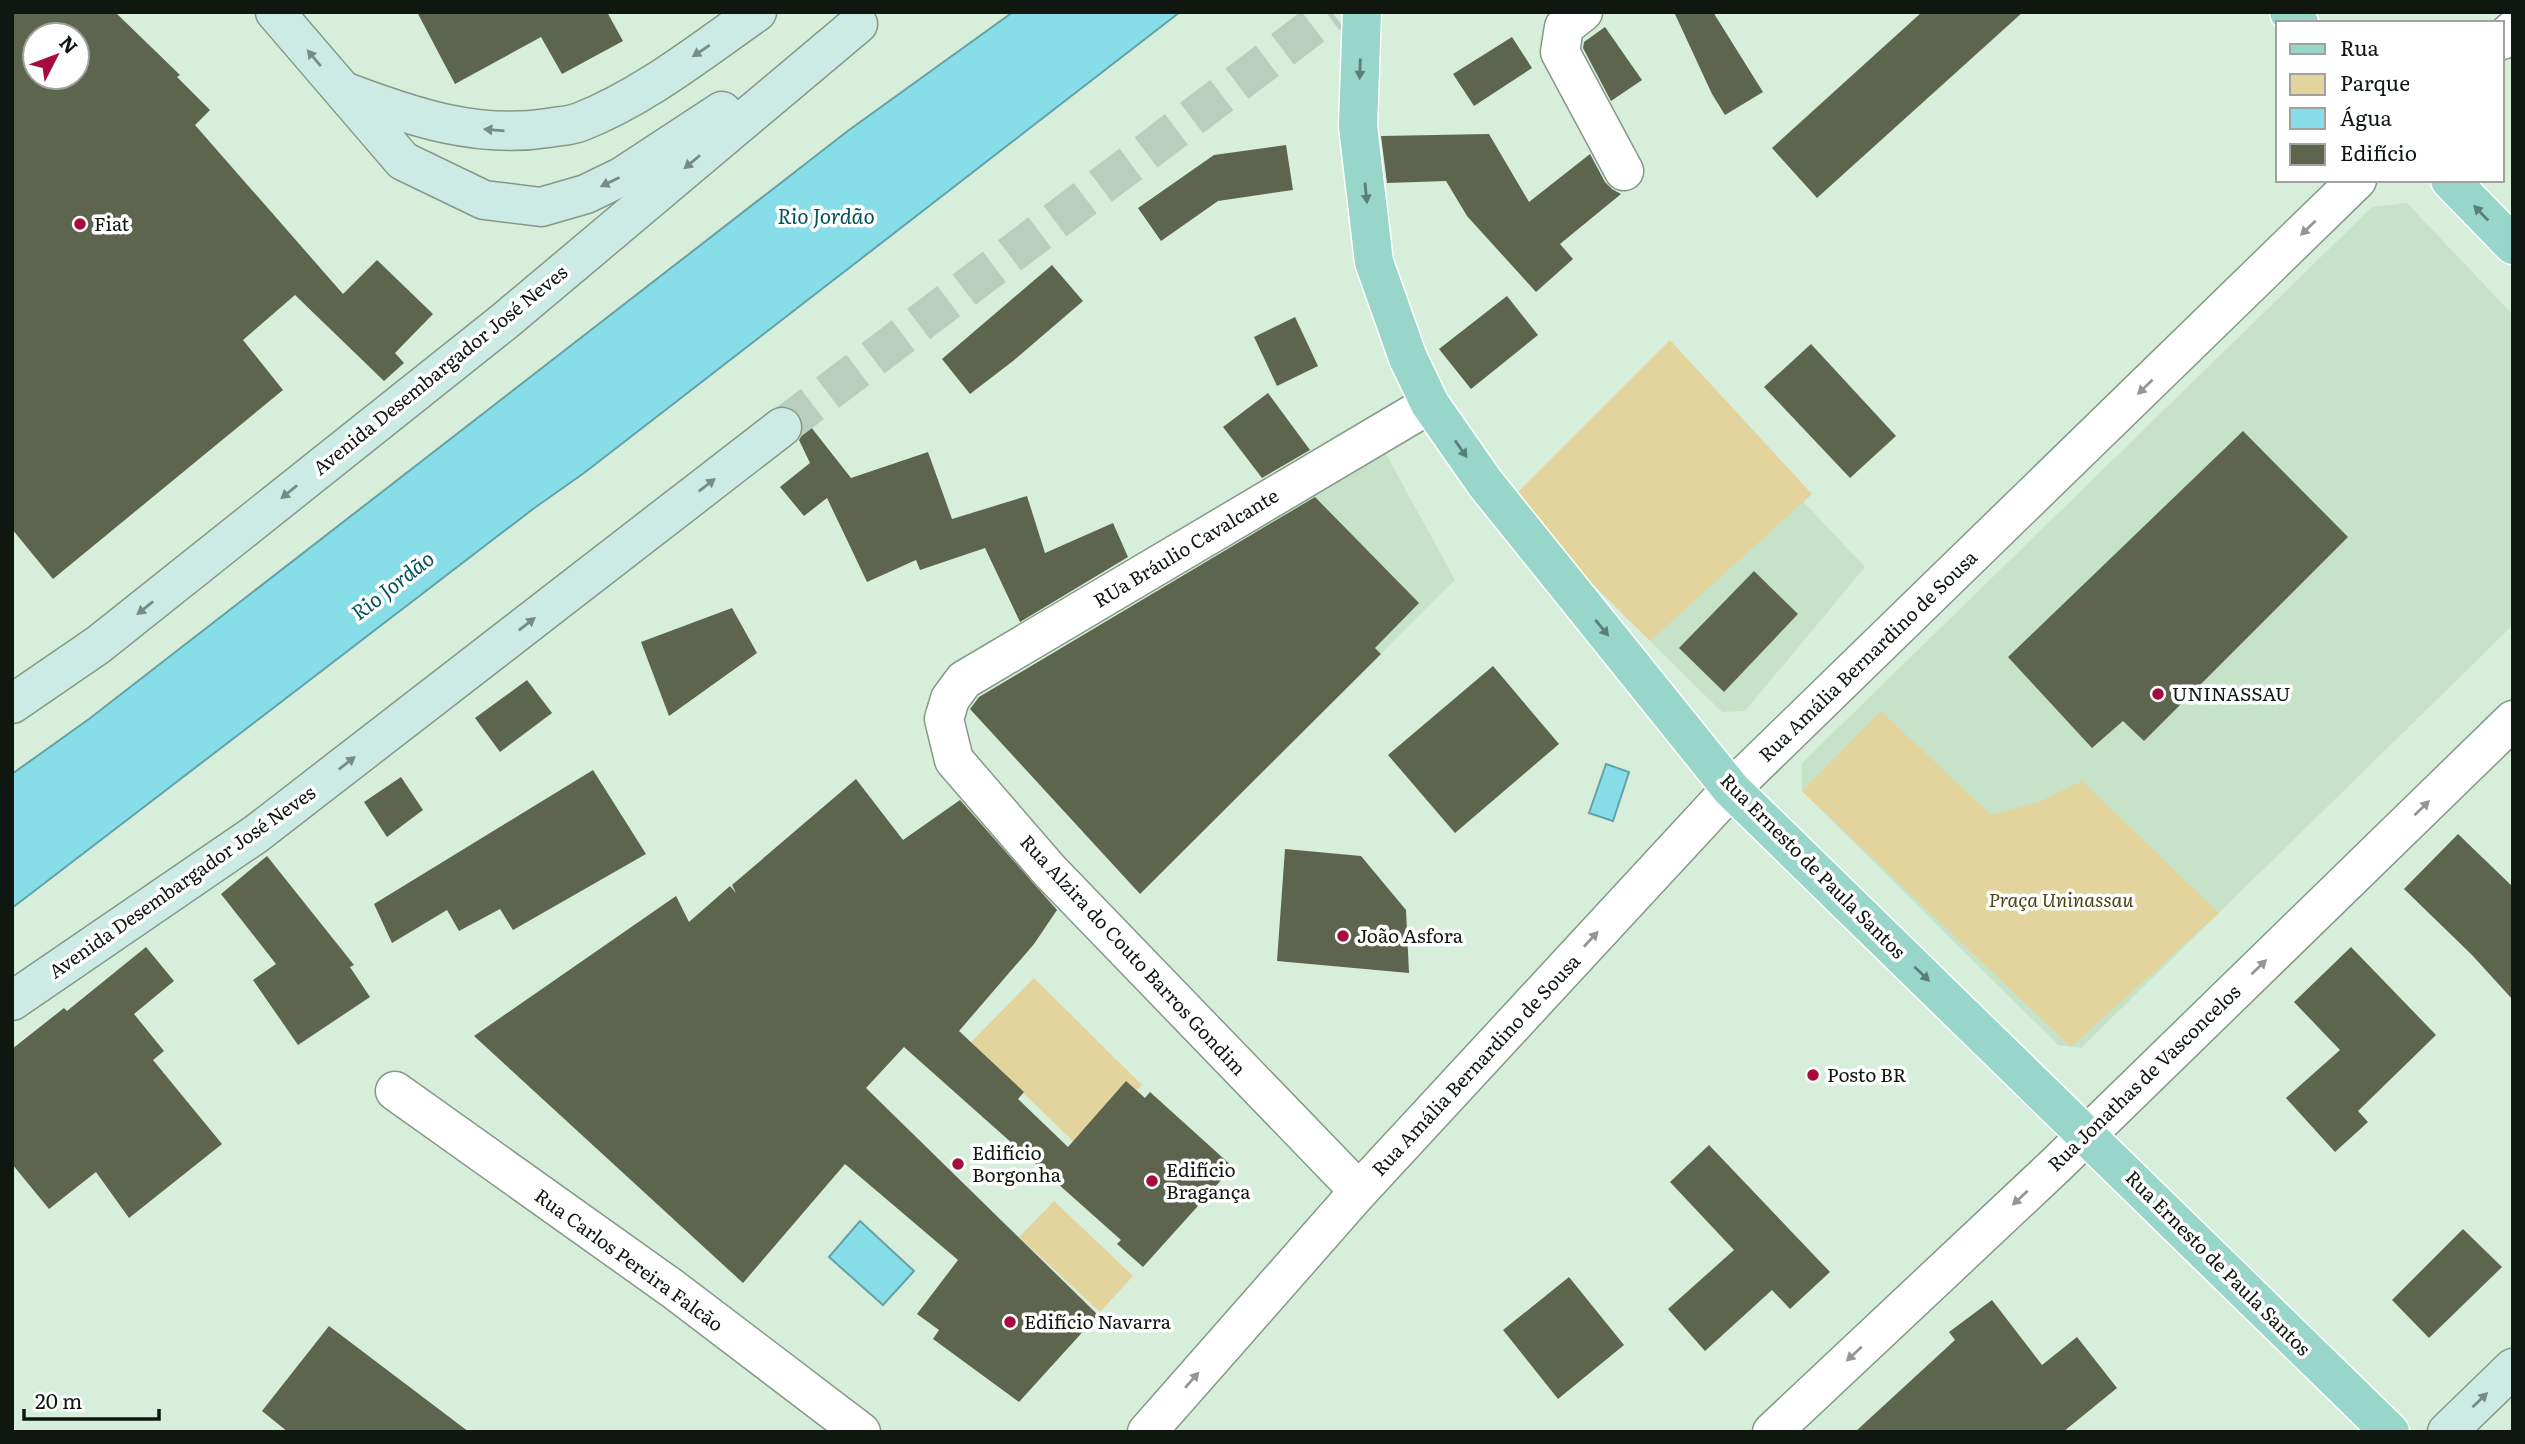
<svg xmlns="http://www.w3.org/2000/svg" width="2525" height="1444" font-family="Literata,serif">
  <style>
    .built { fill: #c6e3ca }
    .green { fill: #e3d49d }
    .water { fill: #88dee8; stroke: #64a2a7; stroke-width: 2 }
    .building { fill: #5d654e; fill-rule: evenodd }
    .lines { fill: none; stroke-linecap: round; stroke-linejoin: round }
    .secondary-tunnel { stroke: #b9cebd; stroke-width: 38; stroke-dasharray: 38 19; stroke-linecap: butt }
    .street-casing { stroke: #849987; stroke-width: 41 }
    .secondary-casing { stroke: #849987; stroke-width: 41 }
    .primary-casing { stroke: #fff; stroke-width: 41 }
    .street { stroke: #fff; stroke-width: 38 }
    .secondary { stroke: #ccebe4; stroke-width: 38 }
    .primary { stroke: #98d6c9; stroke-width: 38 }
    .oneway { fill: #778c85 }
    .oneway2 { fill: #5a8076 }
    .oneway3 { fill: #939793 }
    .poi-dot { fill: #a60d3e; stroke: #fff; stroke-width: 2.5 }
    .labels { text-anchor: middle; stroke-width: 7; stroke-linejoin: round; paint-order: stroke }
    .poi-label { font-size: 19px; fill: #0f1710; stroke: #fff; text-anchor: start }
    .street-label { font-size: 19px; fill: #0f1710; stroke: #fff }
    .park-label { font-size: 19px; font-style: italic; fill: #504312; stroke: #fff }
    .water-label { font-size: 21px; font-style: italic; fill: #02535a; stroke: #fff }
  </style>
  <rect width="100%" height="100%" fill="#d7eedb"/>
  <!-- built -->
  <g class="built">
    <path d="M2407,203l106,112v310l-432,423 -23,-3 -256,-254v-28l570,-556z"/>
    <path d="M1375,434l80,146 -74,74 -140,-137z"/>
    <path d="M1798,496l67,71 -120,144 -23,1 -72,-71z"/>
  </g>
  <!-- green -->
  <g class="green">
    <path d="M1670,340l142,154 -162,147 -141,-140z"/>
    <path d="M1881,711l110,104 47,-13 44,-21 137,132 -148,134 -269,-256z"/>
    <path d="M1034,978l108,107 -62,63 -109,-106z"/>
    <path d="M1054,1201l79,75 -33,36 -81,-75z"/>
  </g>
  <!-- water -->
  <g class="water">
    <path d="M1013,12h167l-596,461 -51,36 -521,399v-134l77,-55 760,-589z"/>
    <path d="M1606,764l23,8 -16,49 -24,-8z"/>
    <path d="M860,1221l54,50 -31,34 -54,-48z"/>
  </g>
  <!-- building -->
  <g class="building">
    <path d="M12,12h103l65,63 -3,2 33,33 -15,15 148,169 34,-34 56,54 -38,39 9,10 -20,18 -89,-86 -52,45 40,50 -230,189 -41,-50zM35,35h42v42h-42z"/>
    <path d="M417,12h190l16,29 -61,33 -21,-37 -86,47z"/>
    <path d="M1674,12h39l50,80 -38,23 -13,-21z"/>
    <path d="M1922,12h101l-206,186 -45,-50z"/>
    <path d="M1605,27l37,53 -31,21 -28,-53 1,-6z"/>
    <path d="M1512,37l20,31 -58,38 -21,-32z"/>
    <path d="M1489,134l40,68 61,-48 15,28 7,7 9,5 -61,50 13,15 -37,33 -69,-76 -21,-35 -59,2 -6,-47z"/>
    <path d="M1286,145l7,45 -75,11 -57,40 -23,-33 76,-53z"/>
    <path d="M1052,265l31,36 -70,60 -43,33 -28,-35z"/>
    <path d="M1507,296l31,39 -67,54 -32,-40z"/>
    <path d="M1295,317l23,49 -41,20 -23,-49z"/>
    <path d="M1811,344l85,92 -46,42 -86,-91z"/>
    <path d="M1268,393l42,57 -48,28 -39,-51z"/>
    <path d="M807,422l44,56 77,-26 24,67 75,-23 18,57 68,-30 15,34 -108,65 -35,-74 -65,22 -4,-10 -49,22 -40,-84 -23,18 -24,-29 30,-24 -11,-23 3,-5 2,-11z"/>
    <path d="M2243,431l105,106 -204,204 -21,-20 -31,27 -84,-91z"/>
    <path d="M1315,497l104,106 -44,45 6,6 -241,240 -170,-185 9,-12z"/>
    <path d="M1754,571l44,43 -74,78 -45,-44z"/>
    <path d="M732,608l25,45 -88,63 -28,-74z"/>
    <path d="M1493,666l66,78 -104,89 -67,-78z"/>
    <path d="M527,680l25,33 -52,39 -25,-34z"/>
    <path d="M593,770l53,84 -133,76 -13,-21 -41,22 -12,-21 -55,33 -18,-39z"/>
    <path d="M401,777l22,33 -36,27 -23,-35z"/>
    <path d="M856,779l47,61 57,-40 97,110 -23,34 -75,87 65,61 -6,7 50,48 58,-66 19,17 5,-6 83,75 -90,100 -26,-23 4,-4 -217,-193 -38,41 232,227 -79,87 -86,-63 6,-9 -22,-16 41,-54 -113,-96 -102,119 -269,-247 202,-140 13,26 41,-36 6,7 -4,-8z"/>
    <path d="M2458,834l55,53v113l-41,-45 -68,-66z"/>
    <path d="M1285,849l76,7 45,54 3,63 -132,-12z"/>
    <path d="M267,856l87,109 -4,2 20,30 -72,48 -45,-65 23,-16 -55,-70z"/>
    <path d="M146,947l28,34 -40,33 30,37 -11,9 69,84 -93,74 -33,-46 -47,37 -37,-45v-115l52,-41 3,3z"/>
    <path d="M2351,947l85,88 -78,76 10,11 -33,30 -49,-54 54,-48 -46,-48z"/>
    <path d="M1709,1145l121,127 -40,37 -18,-19 -67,61 -37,-42 66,-59 -64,-68z"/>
    <path d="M2463,1229l39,38 -73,71 -37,-38z"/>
    <path d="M1569,1277l55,68 -66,54 -55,-69z"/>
    <path d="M1992,1300l50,65 35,-28 40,51 -54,44h-208l100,-92 -6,-8z"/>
    <path d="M329,1326l140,106h-181l-26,-21z"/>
  </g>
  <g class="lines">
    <!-- secondary-tunnel -->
    <path class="secondary-tunnel" d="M782,427l550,-415"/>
    <defs>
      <g id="street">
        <path d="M1583,12l-19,15 -4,25 64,119"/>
        <path d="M2502,40l11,-10"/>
        <path d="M395,1091l278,198 188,143"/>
        <path d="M1359,1191l-310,-321 -95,-110 -10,-41 6,-20 14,-19 466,-276"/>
        <path d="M1147,1432l212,-241 372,-402 626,-609"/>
        <path d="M1772,1432l283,-266 458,-446"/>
      </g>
      <g id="secondary">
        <path d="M275,12l128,149 81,39 57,7 45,-13 37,-18 99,-65"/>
        <path d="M346,92c66,25 131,47 202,36 11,-2 22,-2 32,-6 64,-25 121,-71 177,-110"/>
        <path d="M12,704l86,-59 408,-325 352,-296"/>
        <path d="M12,1001l244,-167 526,-407"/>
        <path d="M2447,1432l66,-64"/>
      </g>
      <g id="primary">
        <path d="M1362,12l-4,114 16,136 34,96 22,46 55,79 246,306 659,643"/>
        <path d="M2289,12l10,11"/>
        <path d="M2450,180l63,65"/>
      </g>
    </defs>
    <!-- street casing -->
    <use href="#street" class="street-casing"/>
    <!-- secondary casing -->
    <use href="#secondary" class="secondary-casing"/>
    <!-- primary casing -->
    <use href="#primary" class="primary-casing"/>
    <!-- street -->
    <use href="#street" class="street"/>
    <!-- secondary -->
    <use href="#secondary" class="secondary"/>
    <!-- primary -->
    <use href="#primary" class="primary"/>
  </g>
  <!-- one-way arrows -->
  <defs><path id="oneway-solid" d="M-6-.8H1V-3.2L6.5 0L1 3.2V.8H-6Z" transform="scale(1.75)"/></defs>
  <g class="oneway">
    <use href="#oneway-solid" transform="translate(701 51) rotate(146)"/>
    <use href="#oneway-solid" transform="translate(314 58) rotate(-130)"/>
    <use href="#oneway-solid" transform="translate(494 130) rotate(-175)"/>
    <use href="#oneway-solid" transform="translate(692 162) rotate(140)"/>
    <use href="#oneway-solid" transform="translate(610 182) rotate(154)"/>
    <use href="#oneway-solid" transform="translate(707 485) rotate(-38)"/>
    <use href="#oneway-solid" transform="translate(289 492) rotate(141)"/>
    <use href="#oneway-solid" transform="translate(145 608) rotate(141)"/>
    <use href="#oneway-solid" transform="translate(527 624) rotate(-38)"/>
    <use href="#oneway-solid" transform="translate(347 763) rotate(-38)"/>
    <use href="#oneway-solid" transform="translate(2480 1400) rotate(-44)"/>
  </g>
  <g class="oneway2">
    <use href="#oneway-solid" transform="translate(1360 69) rotate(92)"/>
    <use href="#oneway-solid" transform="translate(1366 193) rotate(84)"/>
    <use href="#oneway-solid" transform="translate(2481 213) rotate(-134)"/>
    <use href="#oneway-solid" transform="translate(1461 449) rotate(55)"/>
    <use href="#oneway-solid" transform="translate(1602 628) rotate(51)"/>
    <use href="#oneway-solid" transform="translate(1922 974) rotate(44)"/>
  </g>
  <g class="oneway3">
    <use href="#oneway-solid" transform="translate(2308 228) rotate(136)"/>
    <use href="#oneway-solid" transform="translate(2145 387) rotate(136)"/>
    <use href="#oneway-solid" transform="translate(2422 808) rotate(-44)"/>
    <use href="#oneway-solid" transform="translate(1591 939) rotate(-47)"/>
    <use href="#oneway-solid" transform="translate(2259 967) rotate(-44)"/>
    <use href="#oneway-solid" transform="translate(2020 1198) rotate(137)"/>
    <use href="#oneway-solid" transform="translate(1854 1354) rotate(137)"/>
    <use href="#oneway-solid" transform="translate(1192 1380) rotate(-49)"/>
  </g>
  <!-- markers -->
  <g class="poi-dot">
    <circle cx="80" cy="224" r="7"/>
    <circle cx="2158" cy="694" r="7"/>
    <circle cx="1343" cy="936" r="7"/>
    <circle cx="1813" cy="1075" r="7"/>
    <circle cx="958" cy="1164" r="7"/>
    <circle cx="1152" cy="1181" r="7"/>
    <circle cx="1010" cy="1322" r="7"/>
  </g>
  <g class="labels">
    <!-- poi labels -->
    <g class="poi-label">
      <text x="94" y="231">Fiat</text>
      <text x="2172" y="701">UNINASSAU</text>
      <text x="1357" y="943">João Asfora</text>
      <text x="1827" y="1082">Posto BR</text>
      <text x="972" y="1160">Edifício<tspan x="972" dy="22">Borgonha</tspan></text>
      <text x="1166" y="1177">Edifício<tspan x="1166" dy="22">Bragança</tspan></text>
      <text x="1024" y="1329">Edifício Navarra</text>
    </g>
    <!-- street labels -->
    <g class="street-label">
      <text transform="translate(440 370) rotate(-39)" y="7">Avenida Desembargador José Neves</text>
      <text transform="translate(1186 548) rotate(-31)" y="7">RUa Bráulio Cavalcante</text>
      <text transform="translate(1868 656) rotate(-44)" y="7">Rua Amália Bernardino de Sousa</text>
      <text transform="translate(1813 866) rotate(45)" y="7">Rua Ernesto de Paula Santos</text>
      <text transform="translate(182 882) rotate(-35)" y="7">Avenida Desembargador José Neves</text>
      <text transform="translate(1133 955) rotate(47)" y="7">Rua Alzira do Couto Barros Gondim</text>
      <text transform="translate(1476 1065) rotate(-47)" y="7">Rua Amália Bernardino de Sousa</text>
      <text transform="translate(2144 1078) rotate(-44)" y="7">Rua Jonathas de Vasconcelos</text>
      <text transform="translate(629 1260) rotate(36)" y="7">Rua Carlos Pereira Falcão</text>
      <text transform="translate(2218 1263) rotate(45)" y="7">Rua Ernesto de Paula Santos</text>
    </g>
    <!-- park labels -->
    <g class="park-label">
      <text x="2061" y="907">Praça Uninassau</text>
    </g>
    <!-- water labels -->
    <g class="water-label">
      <text x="826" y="224">Rio Jordão</text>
      <text transform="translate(393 586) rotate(-38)" y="7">Rio Jordão</text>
    </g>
  </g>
  <!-- border -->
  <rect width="2525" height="1444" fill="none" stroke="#0f1710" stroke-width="28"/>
  <!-- legend -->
  <rect x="2276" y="21" width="228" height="161" fill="#ffffff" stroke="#9fa29f" stroke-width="2"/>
  <rect x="2290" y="44" width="35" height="10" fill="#98d6c9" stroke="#9fa29f" stroke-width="2"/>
  <text x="2340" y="56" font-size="21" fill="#0f1710">Rua</text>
  <rect x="2290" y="74" width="35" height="21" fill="#e3d49d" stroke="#9fa29f" stroke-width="2"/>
  <text x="2340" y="91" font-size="21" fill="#0f1710">Parque</text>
  <rect x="2290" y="108" width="35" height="21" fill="#88dee8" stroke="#9fa29f" stroke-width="2"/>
  <text x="2340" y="126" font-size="21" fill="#0f1710">Água</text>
  <rect x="2290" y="144" width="35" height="21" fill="#5d654e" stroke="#9fa29f" stroke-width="2"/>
  <text x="2340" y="161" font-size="21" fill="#0f1710">Edifício</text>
  <!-- north arrow -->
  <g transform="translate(56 56) rotate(48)"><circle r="33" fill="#ffffff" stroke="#9fa29f" stroke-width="2"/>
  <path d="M0-5L12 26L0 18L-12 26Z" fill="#a60d3e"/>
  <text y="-10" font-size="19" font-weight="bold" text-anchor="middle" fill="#0f1710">N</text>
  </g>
  <!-- scale -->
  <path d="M24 1409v10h135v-10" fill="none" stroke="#0f1710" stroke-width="3.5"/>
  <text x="35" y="1409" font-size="21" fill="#0f1710" stroke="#ffffff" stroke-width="5" paint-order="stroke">20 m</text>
</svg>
